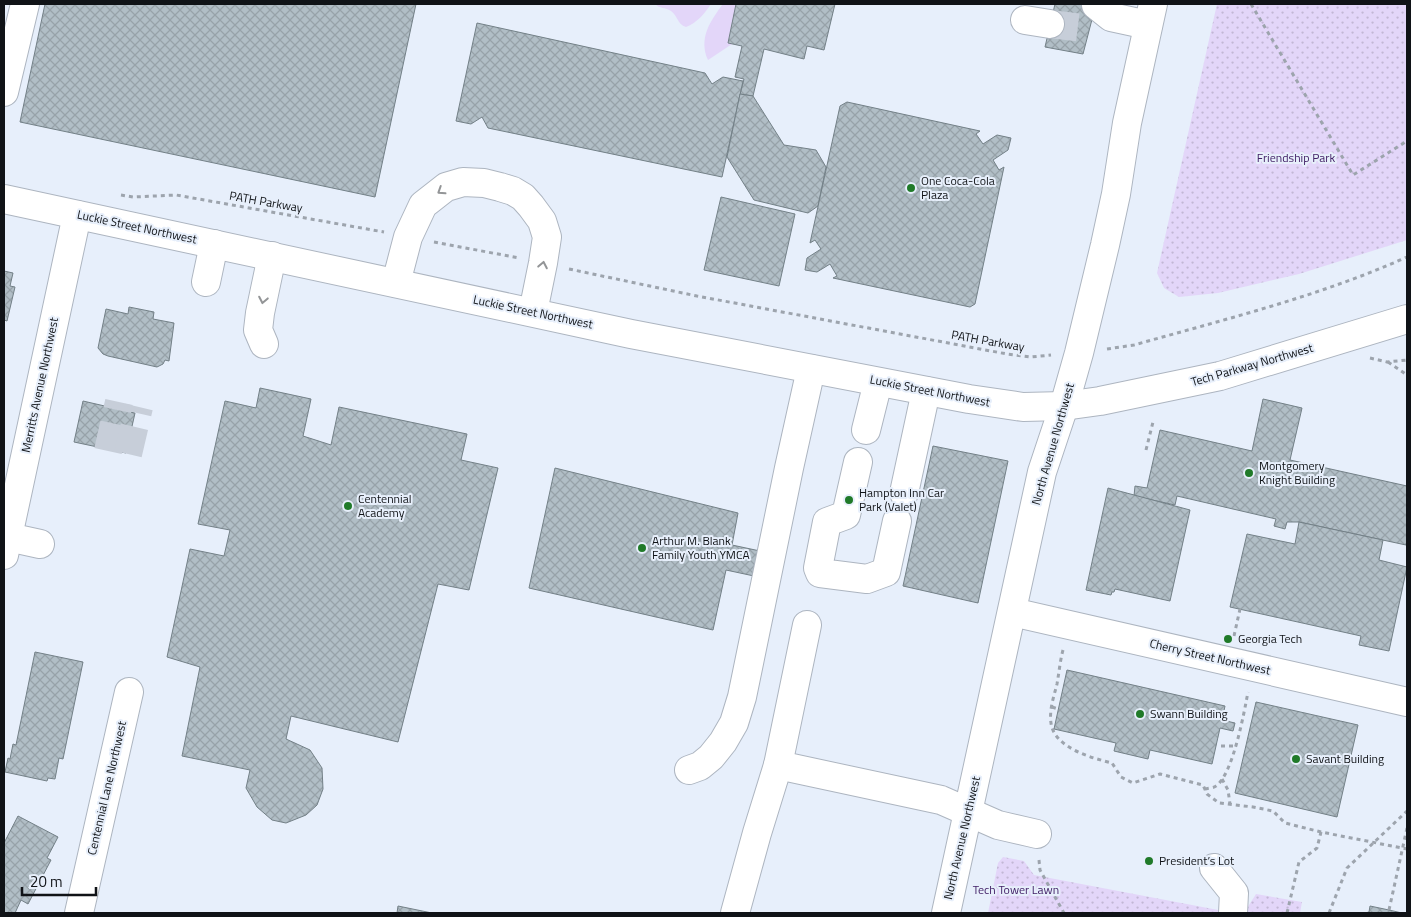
<svg xmlns="http://www.w3.org/2000/svg" width="1411" height="917" font-family="'Titillium Web',sans-serif">
  <style>
    .grass { fill: #e3d6f9 }
    .park { fill: url(#park-dots) }
    .building { fill: url(#building-cross-hatch); stroke: #738087 }
    .lines { fill: none; stroke-linecap: round; stroke-linejoin: round }
    .minor-tunnel { stroke: #c7ced9; stroke-width: 28; stroke-dasharray: 28 14; stroke-linecap: butt }
    .minor-casing { stroke: #adb5c0; stroke-width: 30 }
    .highway-casing { stroke: #adb5c0; stroke-width: 30 }
    .path { stroke: #9da4ad; stroke-width: 3; stroke-dasharray: 4 4; stroke-linecap: butt }
    .minor { stroke: #fff; stroke-width: 28 }
    .highway { stroke: #fff; stroke-width: 28 }
    .oneway { stroke: #939597 }
    .poi-dot { fill: #207a29; stroke: #e7effb; stroke-width: 2 }
    .labels { text-anchor: middle; stroke-width: 4; stroke-linejoin: round; paint-order: stroke }
    .park-label { font-size: 12px; fill: #422167; stroke: #e7effb }
    .poi-label { font-size: 12px; fill: #101317; stroke: #e7effb; text-anchor: start }
    .street-label { font-size: 12px; fill: #101317; stroke: #e7effb }
  </style>
  <defs>
    <pattern id="park-dots" width="8" height="8" patternUnits="userSpaceOnUse" patternTransform="scale(1.25)"><rect width="8" height="8" fill="#e3d6f9"/><path d="M2 2h.1M6 6h.1" fill="none" stroke="#c2b7d5" stroke-width="1.8" stroke-linecap="round"/></pattern>
    <pattern id="building-cross-hatch" width="8" height="8" patternUnits="userSpaceOnUse" patternTransform="scale(1.25)"><rect width="8" height="8" fill="#b1bec6"/><path d="M0 0l8 8M0 8l8-8" fill="none" stroke="#97a2a9"/></pattern>
  </defs>
  <rect width="100%" height="100%" fill="#e7effb"/>
  <!-- grass -->
  <g class="grass">
    <path d="M655,4h56c-6,9 -14,19 -25,23 -9,-3 -8,-11 -15,-16 -6,-4 -11,-2 -16,-7z"/>
    <path d="M723,4h13l-8,38 4,2 -24,16c-10,-22 3,-40 15,-56z"/>
  </g>
  <!-- park -->
  <g class="park">
    <path d="M1217,4h190v236l-108,34 -81,19 -39,4 -15,-9 -7,-15z"/>
    <path d="M1003,857l21,4 10,14 200,38h-246l10,-50z"/>
    <path d="M1256,894l46,8 -2,11h-56z"/>
  </g>
  <!-- building -->
  <g class="building">
    <path d="M45,4h371l-41,193 -355,-75z"/>
    <path d="M736,4h99l-11,46 -17,-4 -3,13 -40,-10 -11,47 -13,-2 4,-15 -9,-2 7,-31 -14,-3z"/>
    <path d="M1055,4h41l-13,50 -38,-7z"/>
    <path d="M477,23l228,50 7,11 11,-7 20,4 -21,96 -234,-49 -6,-11 -11,7 -15,-3z"/>
    <path d="M740,94l13,2 31,49 32,5 10,17 -8,39 -10,7 -54,-13 -27,-43z"/>
    <path d="M847,102l133,29 -4,3 7,10 14,-9 14,3 -3,12 -15,10 6,10 5,-3 -29,137 -5,3 -137,-29 4,-2 -7,-12 -13,8 -12,-2 2,-12 14,-9 -6,-9 -5,3 30,-137z"/>
    <path d="M721,197l74,17 -16,72 -75,-16z"/>
    <path d="M4,271l9,2 -3,13 5,1 -8,34 -3,-1z"/>
    <path d="M129,307l25,5 -1,7 21,4 -5,38 -4,-1 -2,4 -6,3 -49,-11 -5,-2 -5,-6 8,-39 22,5z"/>
    <path d="M260,388l51,11 -8,37 28,9 8,-38 128,27 -6,26 37,8 -29,122 -31,-6 -40,158 -107,-26 -5,23 24,11 12,18 1,21 -6,16 -11,10 -20,8 -14,-3 -15,-13 -11,-19 4,-18 -68,-14 18,-89 -33,-10 23,-108 34,7 6,-26 -32,-6 27,-123 31,7z"/>
    <path d="M1263,399l39,9 -12,52 117,26v54l-1,5 -107,-23h-12l-2,7 -11,-3 2,-7 -99,-23 -2,9 -41,-9 1,-10 12,2 13,-58 92,21z"/>
    <path d="M83,401l52,12 -9,40 -52,-11z"/>
    <path d="M933,446l75,15 -30,142 -75,-17z"/>
    <path d="M555,468l183,45 -6,32 28,6 -6,25 -28,-6 -13,60 -184,-42z"/>
    <path d="M1108,488l82,22 -20,91 -55,-12 -1,3h-2l-1,3 -25,-5z"/>
    <path d="M1299,522l84,18 -4,20 28,7 -18,84 -30,-6 2,-9 -131,-29 17,-73 48,10z"/>
    <path d="M35,652l48,10 -20,97 -4,-1 -4,21 -7,-1 -1,3 -42,-9 3,-14 2,1 3,-15 3,1z"/>
    <path d="M1067,670l158,36 -3,14 13,3 -2,8 -13,-3 -8,36 -62,-14 -2,9 -34,-8 2,-8 -62,-14z"/>
    <path d="M1256,702l102,23 -21,92 -102,-24z"/>
    <path d="M18,816l40,21 -11,21 4,2 -23,44 -7,-4 -6,13h-11v-70z"/>
    <path d="M398,906l34,7h-35z"/>
    <path d="M1370,906l19,4 13,3h-37l4,-1z"/>
  </g>
  <g class="lines">
    <!-- minor-tunnel -->
    <g class="minor-tunnel">
      <path d="M1050,24l40,5"/>
      <path d="M108,451l11,-49"/>
      <path d="M128,454l11,-47"/>
    </g>
    <defs>
      <g id="minor">
        <path d="M1096,5l15,12 37,8"/>
        <path d="M1025,20l25,4"/>
        <path d="M4,92l21,-88"/>
        <path d="M4,199l627,135 338,65 54,8 41,-1 36,-5 120,-25 187,-57"/>
        <path d="M206,282l8,-38"/>
        <path d="M396,283l12,-46 15,-32 23,-18 17,-5 21,1 16,4 13,4 10,6 8,9 11,15 5,16 -4,26 -10,49"/>
        <path d="M264,344l-6,-14 2,-17 12,-57"/>
        <path d="M866,430l12,-48"/>
        <path d="M858,462l-12,53 -19,7 -9,46 2,5 47,6 19,-7 11,-51"/>
        <path d="M904,493l22,-102"/>
        <path d="M8,537l32,7"/>
        <path d="M4,555l73,-340"/>
        <path d="M1012,612l395,90"/>
        <path d="M778,765l163,35 57,25 39,9"/>
        <path d="M689,770l11,-4 11,-9 12,-15 11,-19 8,-26 47,-229 22,-99"/>
        <path d="M1214,868l20,25 -1,20"/>
        <path d="M79,913l50,-221"/>
        <path d="M735,913l22,-80 21,-68 29,-140"/>
      </g>
      <path id="highway" d="M946,913l96,-441 22,-66 15,-53 26,-108 11,-51 11,-71 26,-119"/>
    </defs>
    <!-- minor casing -->
    <use href="#minor" class="minor-casing"/>
    <!-- highway casing -->
    <use href="#highway" class="highway-casing"/>
    <!-- path -->
    <g class="path">
      <path d="M1251,4l102,171 54,-34"/>
      <path d="M121,195l12,2 43,-2 208,37"/>
      <path d="M434,242l85,16"/>
      <path d="M569,269l128,27 310,58 24,3 20,-2"/>
      <path d="M1107,349l27,-4c92,-26 186,-49 273,-88"/>
      <path d="M1370,358l17,4 20,-2"/>
      <path d="M1388,362l19,13"/>
      <path d="M1146,450l7,-28"/>
      <path d="M1234,636l6,-27"/>
      <path d="M1063,650c-3,11 -4,23 -6,34 -3,12 -8,26 -6,39 3,25 41,35 61,40l9,14 12,6 27,-9 43,11 4,9 12,9 34,4 20,4 12,12 36,9 86,17"/>
      <path d="M1052,707l6,2"/>
      <path d="M1221,746h14"/>
      <path d="M1222,779l6,11 2,14"/>
      <path d="M1205,789c3,-1 9,-1 11,-3 17,-12 28,-73 32,-94"/>
      <path d="M1039,860l1,10 24,43"/>
      <path d="M1389,910l18,-82"/>
      <path d="M1287,913l12,-51 18,-14 4,-16"/>
      <path d="M1329,913l18,-45 60,-57"/>
    </g>
    <!-- minor -->
    <use href="#minor" class="minor"/>
    <!-- highway -->
    <use href="#highway" class="highway"/>
  </g>
  <!-- one-way arrows -->
  <defs><path id="oneway-chevron" d="M-2-3.5L2.5 0L-2 3.5" fill="none" stroke-width="1.6" stroke-linecap="round" stroke-linejoin="round" transform="scale(1.25)"/></defs>
  <g class="oneway">
    <use href="#oneway-chevron" transform="translate(441 191) rotate(147)"/>
    <use href="#oneway-chevron" transform="translate(543 265) rotate(-79)"/>
    <use href="#oneway-chevron" transform="translate(263 300) rotate(101)"/>
  </g>
  <!-- markers -->
  <g class="poi-dot">
    <circle cx="911" cy="188" r="5"/>
    <circle cx="1249" cy="473" r="5"/>
    <circle cx="849" cy="500" r="5"/>
    <circle cx="348" cy="506" r="5"/>
    <circle cx="642" cy="548" r="5"/>
    <circle cx="1228" cy="639" r="5"/>
    <circle cx="1140" cy="714" r="5"/>
    <circle cx="1296" cy="759" r="5"/>
    <circle cx="1149" cy="861" r="5"/>
  </g>
  <g class="labels">
    <!-- park labels -->
    <g class="park-label">
      <text x="1296" y="162">Friendship Park</text>
      <text x="1016" y="894">Tech Tower Lawn</text>
    </g>
    <!-- poi labels -->
    <g class="poi-label">
      <text x="921" y="185">One Coca-Cola<tspan x="921" dy="14">Plaza</tspan></text>
      <text x="1259" y="470">Montgomery<tspan x="1259" dy="14">Knight Building</tspan></text>
      <text x="859" y="497">Hampton Inn Car<tspan x="859" dy="14">Park (Valet)</tspan></text>
      <text x="358" y="503">Centennial<tspan x="358" dy="14">Academy</tspan></text>
      <text x="652" y="545">Arthur M. Blank<tspan x="652" dy="14">Family Youth YMCA</tspan></text>
      <text x="1238" y="643">Georgia Tech</text>
      <text x="1150" y="718">Swann Building</text>
      <text x="1306" y="763">Savant Building</text>
      <text x="1159" y="865">President’s Lot</text>
    </g>
    <!-- street labels -->
    <g class="street-label">
      <text transform="translate(266 202) rotate(10)" y="4">PATH Parkway</text>
      <text transform="translate(137 227) rotate(12)" y="4">Luckie Street Northwest</text>
      <text transform="translate(533 312) rotate(12)" y="4">Luckie Street Northwest</text>
      <text transform="translate(988 341) rotate(10)" y="4">PATH Parkway</text>
      <text transform="translate(1252 365) rotate(-16)" y="4">Tech Parkway Northwest</text>
      <text transform="translate(40 385) rotate(-78)" y="4">Merritts Avenue Northwest</text>
      <text transform="translate(930 391) rotate(11)" y="4">Luckie Street Northwest</text>
      <text transform="translate(1053 444) rotate(-74)" y="4">North Avenue Northwest</text>
      <text transform="translate(1210 657) rotate(13)" y="4">Cherry Street Northwest</text>
      <text transform="translate(107 788) rotate(-77)" y="4">Centennial Lane Northwest</text>
      <text transform="translate(962 838) rotate(-77)" y="4">North Avenue Northwest</text>
    </g>
  </g>
  <!-- border -->
  <rect width="1411" height="917" fill="none" stroke="#101317" stroke-width="10"/>
  <!-- scale -->
  <path d="M22 887v8h74v-8" fill="none" stroke="#101317" stroke-width="2.5"/>
  <text x="30" y="887" font-size="15" fill="#101317" stroke="#e7effb" stroke-width="4" paint-order="stroke">20 m</text>
</svg>
